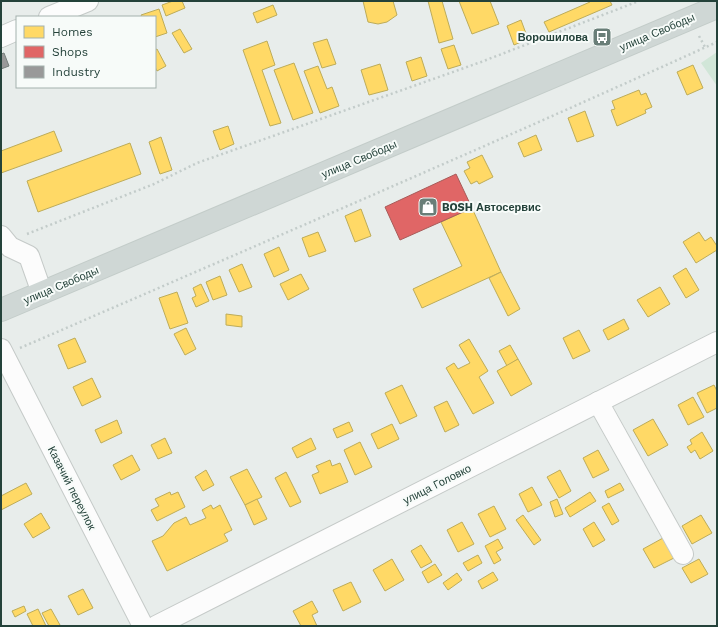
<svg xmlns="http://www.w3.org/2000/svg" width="718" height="627" font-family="'Work Sans',sans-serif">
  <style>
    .green { fill: #d1e6d8 }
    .homes { fill: #ffd966; stroke: #bdac59 }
    .shops { fill: #e06666; stroke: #a85b59 }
    .industry { fill: #999; stroke: #767f7c }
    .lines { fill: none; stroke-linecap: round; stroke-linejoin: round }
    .minor-casing { stroke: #c5cac8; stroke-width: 22 }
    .major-casing { stroke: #c3ccc9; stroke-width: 24 }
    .path { stroke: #c3ccca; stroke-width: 2.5; stroke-dasharray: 2 3; stroke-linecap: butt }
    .minor { stroke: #fcfcfc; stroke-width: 20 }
    .major { stroke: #cfd7d5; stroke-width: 22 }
    .labels { text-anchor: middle; stroke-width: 4; stroke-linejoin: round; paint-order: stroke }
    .street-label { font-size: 11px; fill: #24423a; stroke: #f7fbf9 }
    .poi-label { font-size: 11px; font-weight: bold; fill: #24423a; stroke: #f7fbf9; text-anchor: end }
  </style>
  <rect width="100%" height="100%" fill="#e8edeb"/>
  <!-- green -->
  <path class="green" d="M717,52v34l-16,-23z"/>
  <!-- homes -->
  <g class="homes">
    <path d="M173,1h9l3,7 -19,8 -4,-11z"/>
    <path d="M363,1h30l4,14 -10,7 -9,2 -10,-2z"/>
    <path d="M428,1h14l11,38 -14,4z"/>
    <path d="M459,1h31l9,23 -27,10z"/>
    <path d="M590,1h20l2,4 -63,27 -5,-10 46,-20z"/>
    <path d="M273,5l4,10 -20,8 -4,-10z"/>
    <path d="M159,9l8,24 -12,4v-20h-13l-1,-2z"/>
    <path d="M521,20l7,19 -14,6 -7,-19z"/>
    <path d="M180,29l12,20 -8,4 -12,-20z"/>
    <path d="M327,39l9,25 -14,4 -9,-25z"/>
    <path d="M267,41l8,24 -13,5 19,53 -11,3 -27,-76z"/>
    <path d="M454,45l7,20 -13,4 -7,-20z"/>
    <path d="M157,49l9,17 -9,5 -2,-4v-17z"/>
    <path d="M421,57l6,19 -15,5 -6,-19z"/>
    <path d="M294,63l19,50 -20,7 -19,-50z"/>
    <path d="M380,64l8,26 -19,5 -8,-25z"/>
    <path d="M693,65l10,23 -16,7 -10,-23z"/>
    <path d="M318,66l9,23 5,-2 7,19 -19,7 -16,-42z"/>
    <path d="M639,90l2,5 5,-2 6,14 -7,3 1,3 -29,13 -6,-16 4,-1 -3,-8z"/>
    <path d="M585,111l9,25 -17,6 -9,-24z"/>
    <path d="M228,126l6,18 -14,6 -7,-19z"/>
    <path d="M54,131l8,20 -61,22v-22z"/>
    <path d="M536,135l6,15 -18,7 -6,-14z"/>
    <path d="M161,137l11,33 -12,4 -11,-32z"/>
    <path d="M130,143l11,31 -103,38 -11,-31z"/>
    <path d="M482,155l11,22 -14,7 -2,-3 -6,3 -7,-13 6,-3 -3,-6z"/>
    <path d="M472,208l29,64 -79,36 -9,-19 49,-23 -21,-44z"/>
    <path d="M361,209l10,27 -16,6 -10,-26z"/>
    <path d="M318,232l8,19 -17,6 -7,-19z"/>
    <path d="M699,232l6,9 6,-4 6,9v4l-21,13 -13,-21z"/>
    <path d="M279,247l10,23 -15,7 -10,-23z"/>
    <path d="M242,264l10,23 -13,5 -10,-22z"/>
    <path d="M686,268l13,22 -13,8 -13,-22z"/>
    <path d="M501,272l19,37 -12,7 -19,-38z"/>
    <path d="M301,274l8,15 -21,11 -8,-16z"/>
    <path d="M220,276l7,19 -14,5 -7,-18z"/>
    <path d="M201,284l8,17 -13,6 -4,-9 4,-2 -3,-8z"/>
    <path d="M660,287l10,17 -22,13 -11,-17z"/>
    <path d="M177,292l11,31 -18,6 -11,-31z"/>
    <path d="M226,314l16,2v11l-16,-2z"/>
    <path d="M624,319l5,10 -21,11 -5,-10z"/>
    <path d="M186,328l10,21 -11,6 -11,-21z"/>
    <path d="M579,330l11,21 -17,8 -10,-21z"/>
    <path d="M75,338l11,24 -18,7 -10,-24z"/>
    <path d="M469,339l19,32 -9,6 15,26 -21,11 -27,-46 8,-5 4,6 12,-6 -11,-18z"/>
    <path d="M510,345l8,14 -11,7 -8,-15z"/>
    <path d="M518,359l14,25 -21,12 -14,-25z"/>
    <path d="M92,378l9,19 -19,9 -9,-19z"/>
    <path d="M402,385l15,31 -17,8 -15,-31z"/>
    <path d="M714,385l3,6v17l-10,5 -10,-20z"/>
    <path d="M693,397l11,20 -16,8 -10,-20z"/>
    <path d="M447,401l12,24 -14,7 -11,-25z"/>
    <path d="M653,419l15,26 -20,11 -15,-26z"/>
    <path d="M117,420l5,13 -21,10 -6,-13z"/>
    <path d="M349,422l4,9 -16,7 -4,-9z"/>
    <path d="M392,424l7,15 -21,10 -7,-15z"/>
    <path d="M702,432l11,19 -13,8 -5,-9 -4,3 -4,-6 5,-3 -2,-4z"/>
    <path d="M165,438l7,15 -14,6 -7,-14z"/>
    <path d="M311,438l5,11 -19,9 -5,-10z"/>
    <path d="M360,442l12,25 -17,8 -11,-25z"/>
    <path d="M598,450l11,20 -16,8 -10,-20z"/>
    <path d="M132,455l8,15 -19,10 -8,-15z"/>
    <path d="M330,460l2,6 8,-3 8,19 -28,12 -8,-19 7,-3 -3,-6z"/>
    <path d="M247,469l15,28 -17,8 -15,-28z"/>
    <path d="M206,470l8,15 -11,6 -8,-14z"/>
    <path d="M560,470l11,21 -12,7 -12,-21z"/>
    <path d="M286,472l15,30 -11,5 -15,-29z"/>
    <path d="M26,483l6,11 -31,16v-14z"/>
    <path d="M620,483l4,7 -16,8 -3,-7z"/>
    <path d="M532,487l10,18 -14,7 -9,-18z"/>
    <path d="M170,492l1,3 7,-3 7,15 -28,14 -6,-11 8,-4 -4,-7z"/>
    <path d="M590,492l6,9 -26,16 -5,-9z"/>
    <path d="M257,499l10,20 -13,6 -9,-20z"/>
    <path d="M557,499l6,15 -8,3 -5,-15z"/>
    <path d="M609,503l10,18 -7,4 -10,-18z"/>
    <path d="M211,505l2,4 7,-4 12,25 -8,4 4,7 -61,30 -15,-30 11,-5 11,-13 12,-6 4,8 16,-7 -4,-8z"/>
    <path d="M494,506l12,23 -16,8 -12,-23z"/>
    <path d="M41,513l9,15 -17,10 -9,-14z"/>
    <path d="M523,515l18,25 -7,5 -18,-25z"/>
    <path d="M701,515l11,18 -20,11 -10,-18z"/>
    <path d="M462,522l12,22 -16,8 -11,-22z"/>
    <path d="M594,522l11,18 -12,7 -10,-18z"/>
    <path d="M663,538l11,20 -20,10 -11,-19z"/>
    <path d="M498,539l5,9 -7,4 5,8 -7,4 -9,-18z"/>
    <path d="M421,545l11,17 -11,6 -10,-17z"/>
    <path d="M478,555l4,8 -14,8 -5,-8z"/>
    <path d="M392,559l12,21 -19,11 -12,-21z"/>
    <path d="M699,559l9,15 -17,9 -9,-15z"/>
    <path d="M435,564l7,11 -14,8 -6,-11z"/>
    <path d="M493,572l5,8 -16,9 -4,-8z"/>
    <path d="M457,573l5,7 -14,10 -5,-7z"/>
    <path d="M351,582l10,20 -18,9 -10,-21z"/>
    <path d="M83,589l10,19 -15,7 -10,-19z"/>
    <path d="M312,601l6,11 -6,3 5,11h-16l-8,-15z"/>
    <path d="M24,606l2,5 -11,6 -3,-6z"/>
    <path d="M38,609l8,17h-13l-6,-12z"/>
    <path d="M51,609l9,16 -2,1h-9l-7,-13z"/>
  </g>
  <!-- shops -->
  <path class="shops" d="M456,174l16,34 -72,32 -15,-33z"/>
  <!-- industry -->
  <path class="industry" d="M4,53l5,13 -8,3v-15z"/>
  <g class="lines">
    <defs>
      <g id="minor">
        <path d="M49,17l39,-16"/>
        <path d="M1,37l16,-7"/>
        <path d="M1,236l9,11 19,9 13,37"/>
        <path d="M1,349l142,277"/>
        <path d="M598,402l85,152"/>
        <path d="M156,626l561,-284"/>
      </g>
      <path id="major" d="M1,310l716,-303"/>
    </defs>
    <!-- minor casing -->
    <use href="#minor" class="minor-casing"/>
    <!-- major casing -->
    <use href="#major" class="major-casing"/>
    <!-- path -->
    <g class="path">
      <path d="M699,36l6,11"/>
      <path d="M27,234l127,-50 43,-21 284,-101 158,-61"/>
      <path d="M20,348c233,-101 466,-201 697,-306"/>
    </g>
    <!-- minor -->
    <use href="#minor" class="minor"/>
    <!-- major -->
    <use href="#major" class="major"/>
  </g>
  <!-- icons -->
  <defs>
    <symbol id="bus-square" viewBox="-11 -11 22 22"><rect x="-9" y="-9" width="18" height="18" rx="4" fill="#697e78" stroke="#f7fbf9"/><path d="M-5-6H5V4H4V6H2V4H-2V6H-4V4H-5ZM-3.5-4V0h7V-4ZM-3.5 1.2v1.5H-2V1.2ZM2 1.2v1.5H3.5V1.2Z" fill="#fff"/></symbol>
    <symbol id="shop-square" viewBox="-11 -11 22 22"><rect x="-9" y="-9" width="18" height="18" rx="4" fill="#697e78" stroke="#f7fbf9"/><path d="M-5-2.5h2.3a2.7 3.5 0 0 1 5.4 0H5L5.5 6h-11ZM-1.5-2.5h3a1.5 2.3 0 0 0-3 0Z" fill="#fff"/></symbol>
  </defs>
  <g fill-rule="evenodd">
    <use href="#bus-square" x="591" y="26" width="22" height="22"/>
    <use href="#shop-square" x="417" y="196" width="22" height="22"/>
  </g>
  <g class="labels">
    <!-- street labels -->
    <g class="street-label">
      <text transform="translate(657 32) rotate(-23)" y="4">улица Свободы</text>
      <text transform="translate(359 159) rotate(-23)" y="4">улица Свободы</text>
      <text transform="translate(61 285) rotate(-23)" y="4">улица Свободы</text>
      <text transform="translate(437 484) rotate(-27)" y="4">улица Головко</text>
      <text transform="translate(72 488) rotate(63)" y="4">Казачий переулок</text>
    </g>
    <!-- poi labels -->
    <g class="poi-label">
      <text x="588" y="41">Ворошилова</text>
      <text x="442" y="211" text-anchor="start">BOSH Автосервис</text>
    </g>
  </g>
  <!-- border -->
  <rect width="718" height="627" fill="none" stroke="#24423a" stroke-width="4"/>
  <!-- legend -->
  <rect x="16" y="16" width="140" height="72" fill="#f7fbf9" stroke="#a3b1ad"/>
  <rect x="24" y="26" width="20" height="12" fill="#ffd966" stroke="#a3b1ad"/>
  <text x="52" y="36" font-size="12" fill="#24423a">Homes</text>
  <rect x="24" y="46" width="20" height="12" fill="#e06666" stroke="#a3b1ad"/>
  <text x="52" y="56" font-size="12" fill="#24423a">Shops</text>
  <rect x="24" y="66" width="20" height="12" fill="#999999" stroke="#a3b1ad"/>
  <text x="52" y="76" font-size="12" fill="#24423a">Industry</text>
</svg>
